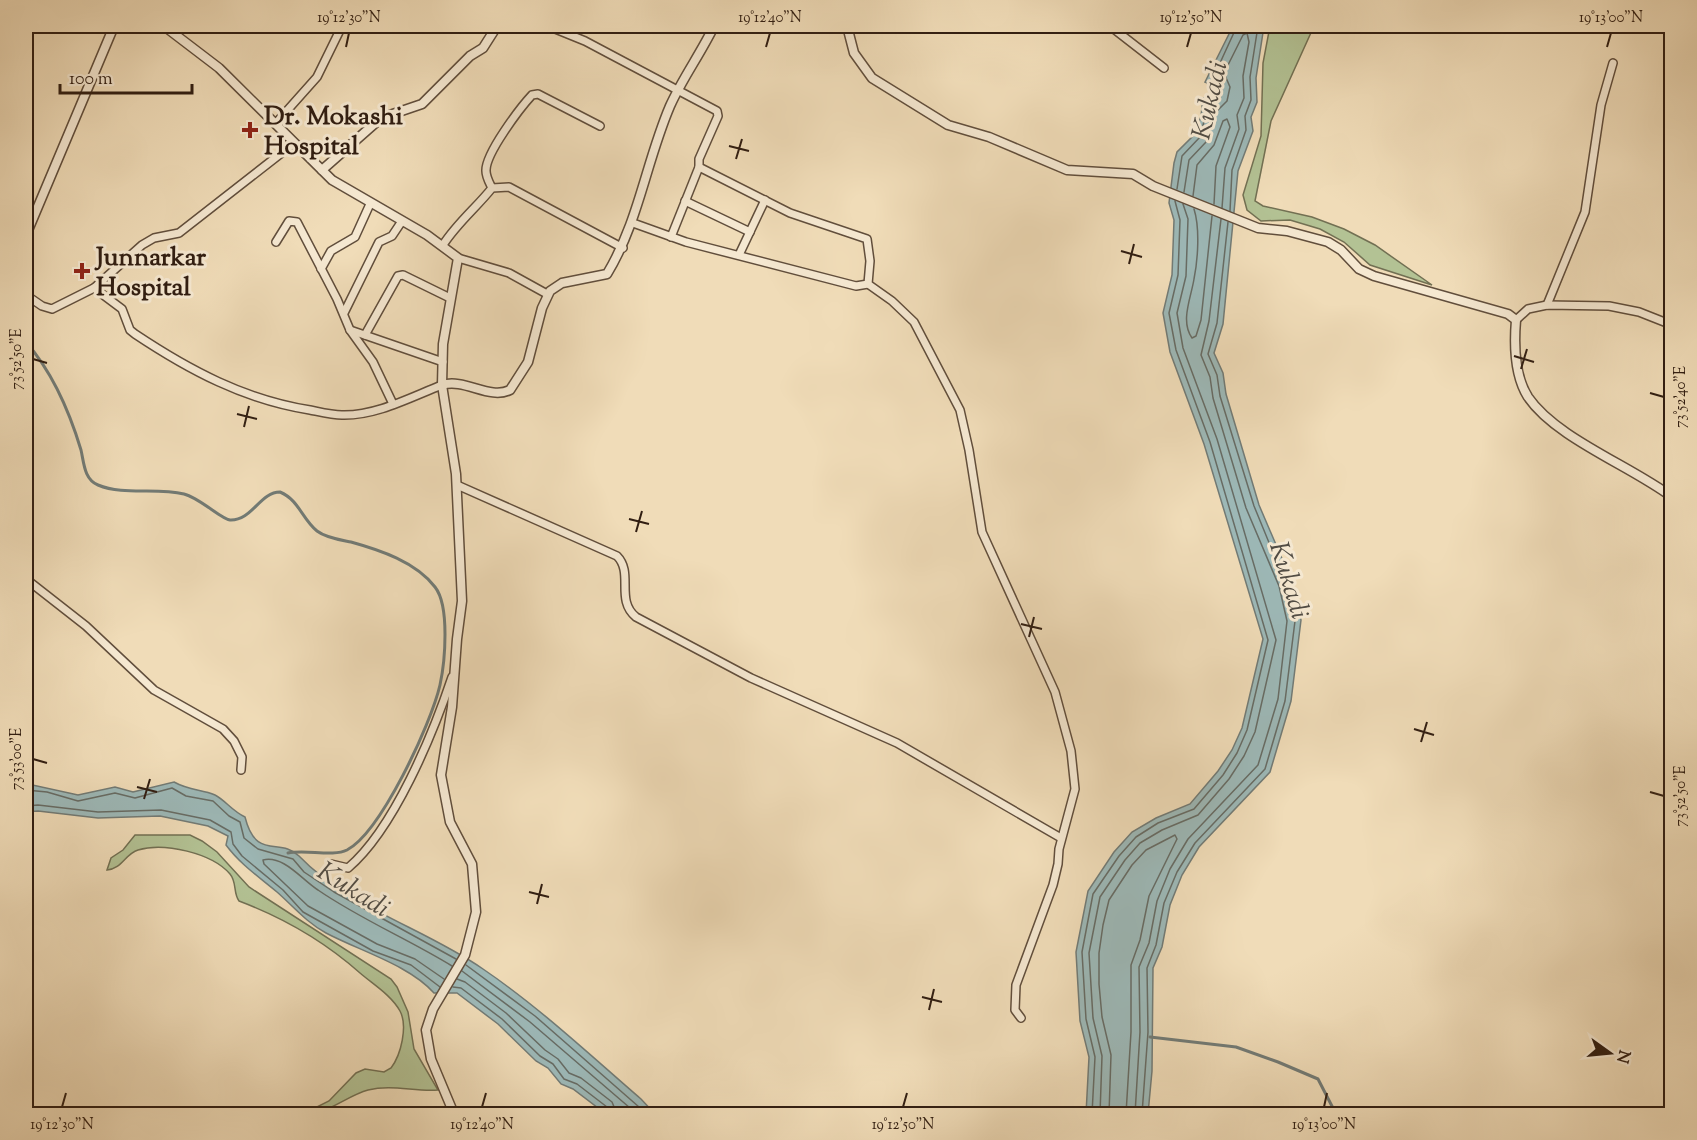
<svg xmlns="http://www.w3.org/2000/svg" width="1697" height="1140" font-family="'Sorts Mill Goudy',serif">
  <style>
    .green { fill: #b3c294; stroke: #727053; stroke-width: 1.5 }
    .water { fill: #9db9b8; stroke: #727b76; stroke-width: 1.5 }
    .lines { fill: none; stroke-linecap: round; stroke-linejoin: round }
    .shore { stroke: #676c65; stroke-width: 1.5 }
    .stream { stroke: #727b76; stroke-width: 3 }
    .minor-casing { stroke: #614e3c; stroke-width: 10 }
    .tertiary-casing { stroke: #614e3c; stroke-width: 11 }
    .minor { stroke: #f5e8d1; stroke-width: 7 }
    .tertiary { stroke: #f5e8d1; stroke-width: 8 }
    .ticks { fill: none; stroke: #311e12; stroke-width: 2 }
    .poi-dot { fill: #8f2418; stroke: #f5e8d1; stroke-width: 2 }
    .labels { text-anchor: middle; stroke-width: 6; stroke-linejoin: round; paint-order: stroke }
    .poi-label { font-size: 26px; font-weight: bold; fill: #311e12; stroke: #f5e8d1; text-anchor: start }
    .water-label { font-size: 27px; font-style: italic; fill: #514c44; stroke: #f5e8d1 }
    .neatline { fill: none; stroke: #311e12; stroke-width: 2 }
    .ticks-label { font-size: 15px; text-anchor: middle; fill: #311e12 }
  </style>
  <rect width="100%" height="100%" fill="#f0dcb8"/>
  <filter id="stains"><feTurbulence type="fractalNoise" baseFrequency=".00333" numOctaves="4"/><feColorMatrix values="0 0 0 0 .2 0 0 0 0 .09 0 0 0 0 .02 0 0 0 .5 -.17"/></filter>
  <radialGradient id="worn" r=".72"><stop offset=".6" stop-color="#630" stop-opacity="0"/><stop offset="1" stop-color="#630" stop-opacity=".3"/></radialGradient>
  <!-- green -->
  <g class="green">
    <path d="M1270,26h44l-43,95 -16,80 8,5 49,11 32,12 31,16 57,40 -62,-20 -26,-23 -24,-13 -30,-9 -29,1 -14,-11 -4,-15 18,-59 2,-73z"/>
    <path d="M135,835h55l12,6 15,11 32,35 142,92 6,8 11,25 6,37 24,41c-23,2 -46,-6 -70,0 -22,6 -41,25 -65,24l26,-13 27,-28 9,-4 19,3 7,-4c10,-13 17,-42 9,-57 -9,-16 -26,-26 -40,-38 -36,-32 -76,-55 -121,-72 -6,-8 -2,-19 -9,-27 -18,-21 -66,-32 -92,-24 -13,4 -16,19 -31,20l4,-12 12,-8z"/>
  </g>
  <!-- water -->
  <g class="water">
    <path d="M1233,26h31l-8,52 1,24 -6,15 2,14 -15,40 -15,153 -9,29 9,20 3,21 33,111 33,77 9,38 -10,81 -21,71 -71,75 -17,28 -12,30 -8,42 -9,21 -1,103 -4,43h-62l3,-57 -9,-36 -4,-69 12,-61 26,-39 18,-20 24,-14 34,-14 28,-33 14,-21 10,-22 21,-89 -59,-195 -34,-92 -7,-39 9,-38 2,-55 -5,-17 5,-40 3,-11 18,-18 6,-18 2,-18h11l3,-11 -12,-5z"/>
    <path d="M174,782c16,9 28,7 41,13 10,5 17,16 30,22 11,44 35,20 54,39 50,52 125,72 184,113 56,38 107,86 158,130l14,15h-49l-33,-25 -12,-5 -13,-16 -12,-7 -38,-37 -41,-31h-23c-25,-28 -74,-42 -108,-60 -20,-11 -32,-26 -49,-41 -18,-15 -37,-28 -51,-47l2,-9 -20,-10 -48,-10 -62,2 -60,-7 -12,1v-27l2,-1 50,11 37,-8 18,5z"/>
  </g>
  <g class="lines">
    <!-- shore -->
    <g class="shore">
      <path d="M1177,189l5,-33 18,-19 8,-31 12,-7 3,-13 -9,-10 23,-50"/>
      <path d="M1184,192l5,-32 17,-18 9,-29 12,-12 3,-14 -6,-14 19,-38 4,-2 2,9 -6,34 1,22 -7,17 2,14 -14,39 -3,40"/>
      <path d="M1193,196l4,-31 17,-20 9,-24 4,-2 3,8 -14,39 -2,38"/>
      <path d="M1194,209c6,19 4,50 0,70 -3,19 -14,42 -2,59l4,-2 5,-16 11,-104"/>
      <path d="M1230,211l2,-41 14,-40 -1,-14 6,-16 -1,-23 8,-51"/>
      <path d="M26,790l21,2 31,9 37,-8 20,5 37,-10 14,8 27,5 16,15 11,6 4,16 14,11 35,10 11,13 30,20 122,67"/>
      <path d="M26,806l12,-1 60,7 63,-2 49,10 21,12 2,12 9,12 41,34 20,22 70,39 38,14 29,22"/>
      <path d="M466,965l69,51 112,98"/>
      <path d="M462,971l68,51 107,92"/>
      <path d="M444,979l-29,-20 -38,-15 -69,-38 -44,-42 -1,-4c21,-5 39,20 55,30 42,29 90,49 134,76"/>
      <path d="M457,979l8,3 41,31 39,37 13,9 11,14 12,5 31,24 5,12"/>
      <path d="M453,987l8,1 41,31 38,37 13,8 11,15 13,5 30,23 3,7"/>
      <path d="M1092,1114l3,-57 -9,-38 -4,-67 11,-58 26,-38 17,-19 22,-14 36,-14 29,-34 14,-22 10,-23 21,-90 -58,-198 -34,-92 -7,-37 9,-38 2,-55 -5,-19"/>
      <path d="M1100,1114l2,-58 -9,-38 -4,-65 11,-56 25,-37 15,-17 22,-13 36,-15 31,-36 15,-23 11,-24 21,-92 -59,-201 -34,-91 -6,-35 9,-37 2,-57 -5,-15"/>
      <path d="M1109,1114l2,-59 -9,-38 -3,-33v-31l4,-28 6,-25 23,-35 14,-15 29,-15 2,4 -28,57 -9,44 -9,25v67l-5,82"/>
      <path d="M1135,1114l5,-82 -1,-65 10,-24 8,-42 13,-32 18,-30 70,-74 20,-66 9,-78 -8,-35 -33,-78 -33,-110 -3,-21 -9,-22 8,-34 12,-102"/>
      <path d="M1142,1114l6,-82 -1,-64 9,-23 8,-42 13,-31 18,-29 70,-74 20,-68 10,-80 -9,-37 -32,-78 -34,-110 -3,-21 -9,-21 9,-31 11,-101"/>
    </g>
    <!-- stream -->
    <g class="stream">
      <path d="M26,342c27,31 43,68 55,108 3,13 3,29 17,35 26,11 58,2 86,9 16,4 37,25 46,26 22,1 30,-28 50,-28 19,8 22,27 37,39 9,7 24,9 34,11 29,8 65,20 84,45 15,19 10,75 5,98 -9,39 -59,147 -93,165 -14,7 -42,-1 -59,3"/>
      <path d="M1150,1037l86,10 42,15 40,17 18,35"/>
    </g>
    <defs>
      <g id="minor">
        <path d="M548,26l37,15 132,70 1,5 -19,43v8l91,46 77,26 3,22 -2,23 24,17 22,21 46,88 9,40 13,82 73,160 16,59 4,38 -16,60 -1,15 -5,21 -37,100 -1,25 6,8"/>
        <path d="M1110,26l54,42"/>
        <path d="M276,123l41,-46 25,-51"/>
        <path d="M492,188c-3,-6 -6,-11 -6,-17 -1,-17 34,-63 46,-76l6,-1 62,32"/>
        <path d="M685,201l65,31"/>
        <path d="M633,223l53,19 170,44 12,-2"/>
        <path d="M671,237l28,-70"/>
        <path d="M276,242l13,-21 8,1 40,77 13,31 23,32 20,42"/>
        <path d="M443,245c14,-22 34,-38 49,-57l17,-1 114,61"/>
        <path d="M739,255l26,-55"/>
        <path d="M458,258l51,15 38,21"/>
        <path d="M321,269l10,-18 24,-14 15,-33"/>
        <path d="M94,288l28,21 8,21 5,4c54,36 110,66 175,76 10,2 22,5 32,5 34,1 69,-18 100,-30"/>
        <path d="M26,295l16,11 10,3 42,-21 48,-43 12,-7 25,-5 114,-89"/>
        <path d="M1547,305l38,-93 16,-107 12,-42"/>
        <path d="M344,313l35,-71 13,-6 10,-15"/>
        <path d="M1516,320l12,-11 19,-4 62,1 30,6 33,13"/>
        <path d="M350,330l93,32"/>
        <path d="M365,335l33,-59 5,-1 47,23"/>
        <path d="M457,485l160,71c17,17 -2,44 19,61l115,61 146,65 164,95"/>
        <path d="M26,579l60,47 68,64 69,39 11,12 8,16 -1,13"/>
        <path d="M331,864l17,4c46,-39 85,-134 104,-191"/>
      </g>
      <g id="tertiary">
        <path d="M164,26l55,42 113,112 95,55 31,23 -15,86 -1,41 14,89 6,127 -5,38 -5,68 -11,68 9,47 22,42 4,48 -11,43 -32,54 -7,21 5,29 23,55"/>
        <path d="M847,26l7,27 18,25 76,47 41,12 78,33 66,4 20,12 105,42 29,3 41,11 13,8 18,19 15,7 134,38 8,6c-2,24 -2,55 12,77 28,41 103,69 144,100"/>
        <path d="M322,170l59,-52 41,-14 48,-48 13,-8 14,-22"/>
        <path d="M26,235l88,-209"/>
        <path d="M442,385c23,-7 47,15 68,5l18,-28 14,-54 8,-17 12,-8 45,-9c32,-53 39,-112 63,-168 12,-27 31,-53 44,-80"/>
      </g>
    </defs>
    <!-- minor casing -->
    <use href="#minor" class="minor-casing"/>
    <!-- tertiary casing -->
    <use href="#tertiary" class="tertiary-casing"/>
    <!-- minor -->
    <use href="#minor" class="minor"/>
    <!-- tertiary -->
    <use href="#tertiary" class="tertiary"/>
  </g>
  <!-- ticks -->
  <path class="ticks" d="M346,47l3,-14M766,47l4,-14M1187,47l4,-14M1607,47l4,-14M729,146l20,5M736,159l6,-20M1121,251l21,6M1129,264l5,-20M1514,356l20,6M33,359l14,4M1521,369l6,-20M1650,393l14,4M237,414l20,5M244,427l5,-21M629,519l20,5M636,532l6,-21M1021,624l21,5M1029,637l5,-20M1414,729l20,6M1421,742l6,-20M33,759l14,4M137,787l20,5M1650,792l14,4M144,799l6,-20M529,892l20,5M537,904l5,-20M922,997l20,5M929,1010l5,-21M62,1107l4,-14M482,1107l4,-14M903,1107l4,-14M1324,1107l3,-14"/>
  <!-- markers -->
  <g class="poi-dot">
    <path d="M247 121h6v6h6v6h-6v6h-6v-6h-6v-6h6z"/>
    <path d="M79 262h6v6h6v6h-6v6h-6v-6h-6v-6h6z"/>
  </g>
  <g class="labels">
    <!-- poi labels -->
    <g class="poi-label">
      <text x="264" y="124">Dr. Mokashi<tspan x="264" dy="30">Hospital</tspan></text>
      <text x="96" y="265">Junnarkar<tspan x="96" dy="30">Hospital</tspan></text>
    </g>
    <!-- water labels -->
    <g class="water-label">
      <text transform="translate(1209 100) rotate(-77)" y="9">Kukadi</text>
      <text transform="translate(1290 580) rotate(73)" y="9">Kukadi</text>
      <text transform="translate(354 889) rotate(32)" y="9">Kukadi</text>
    </g>
  </g>
  <!-- margin -->
  <rect width="1697" height="1140" fill="none" stroke="#f0dcb8" stroke-width="66"/>
  <!-- north arrow -->
  <g transform="translate(1610 1053) rotate(105)" stroke="#f5e8d1" stroke-width="4.5" paint-order="stroke">
  <path d="M0-4.5L10 22L0 15L-10 22Z" fill="#311e12"/>
  <text y="-9" font-size="16" font-weight="bold" text-anchor="middle" fill="#311e12">N</text>
  </g>
  <!-- scale -->
  <path d="M60 84v9h132v-9" fill="none" stroke="#311e12" stroke-width="3"/>
  <text x="69" y="84" font-size="18" fill="#311e12" stroke="#f5e8d1" stroke-width="4.5" paint-order="stroke">100 m</text>
  <rect x="33" y="33" width="1631" height="1074" class="neatline"/>
  <g class="ticks-label">
    <text x="349" y="22">19°12'30"N</text>
    <text x="770" y="22">19°12'40"N</text>
    <text x="1191" y="22">19°12'50"N</text>
    <text x="1611" y="22">19°13'00"N</text>
    <text transform="translate(16 359) rotate(-90)" y="5">73°52'50"E</text>
    <text transform="translate(1680 397) rotate(-90)" y="5">73°52'40"E</text>
    <text transform="translate(16 759) rotate(-90)" y="5">73°53'00"E</text>
    <text transform="translate(1680 796) rotate(-90)" y="5">73°52'50"E</text>
    <text x="62" y="1129">19°12'30"N</text>
    <text x="482" y="1129">19°12'40"N</text>
    <text x="903" y="1129">19°12'50"N</text>
    <text x="1324" y="1129">19°13'00"N</text>
  </g>
  <rect width="100%" height="100%" filter="url(#stains)"/>
  <rect width="100%" height="100%" fill="url(#worn)"/>
</svg>
